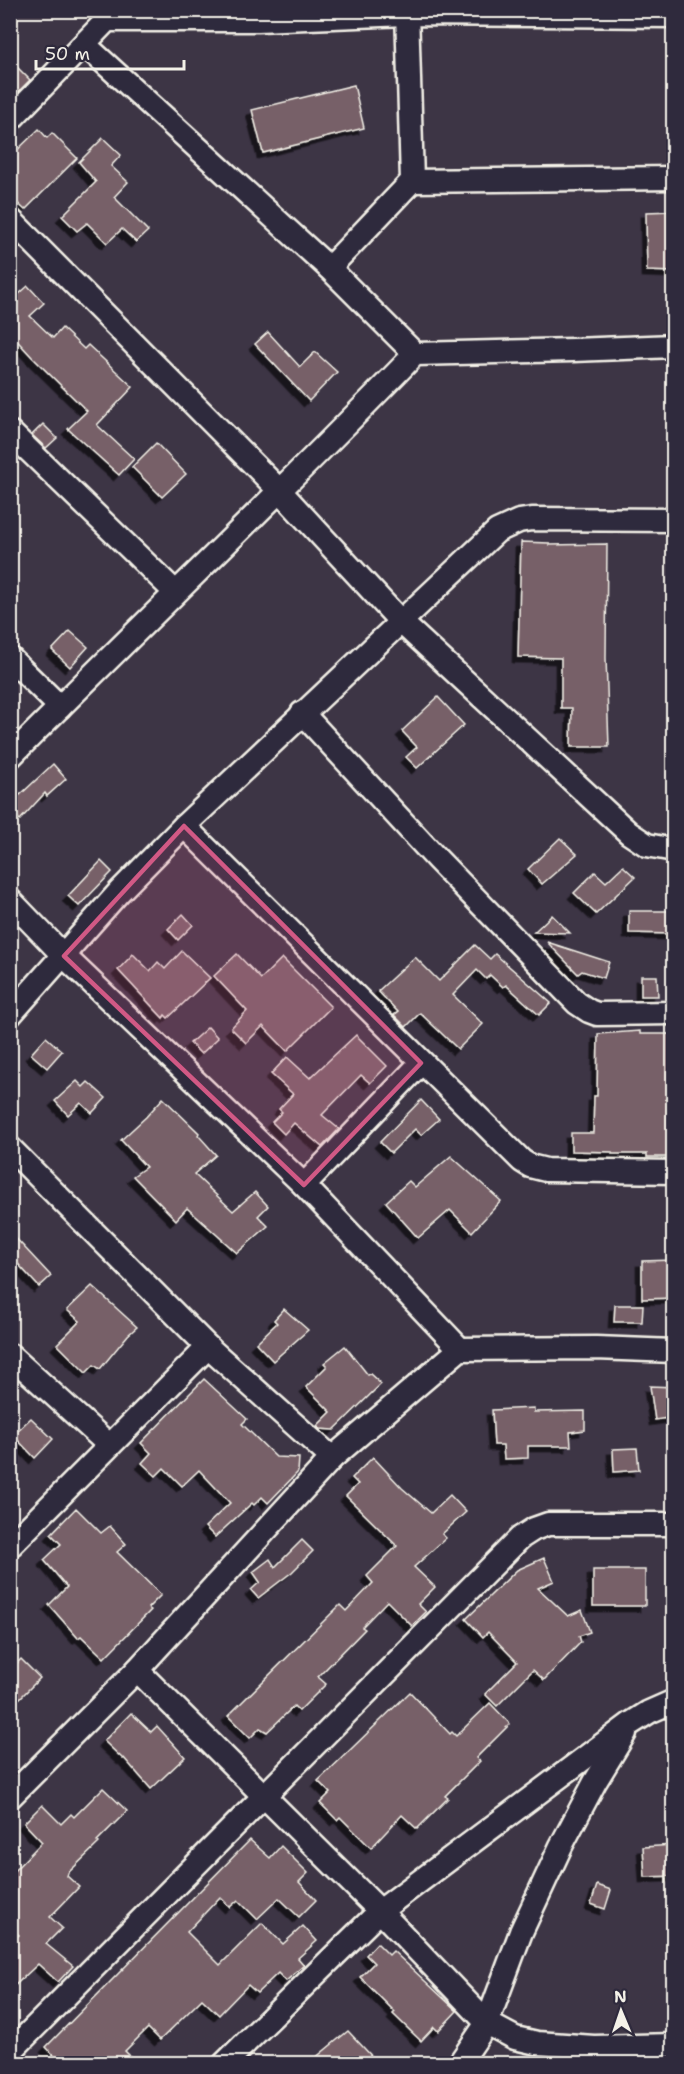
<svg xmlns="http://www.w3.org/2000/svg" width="684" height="2074" font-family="'Shantell Sans',sans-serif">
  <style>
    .building { fill: #776067; stroke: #f4f1e8; stroke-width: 1.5; filter: url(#shadow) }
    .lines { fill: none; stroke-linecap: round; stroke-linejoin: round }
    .street-casing { stroke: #f4f1e8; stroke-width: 27 }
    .street { stroke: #2f2a3d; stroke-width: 22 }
    .marked { fill: #d15985; fill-opacity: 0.2; stroke: #d15985; stroke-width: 4.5; stroke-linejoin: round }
  </style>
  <defs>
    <filter id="shadow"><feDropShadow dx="-5.5" dy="5.5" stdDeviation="0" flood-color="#0009"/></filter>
  </defs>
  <rect width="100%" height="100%" fill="#3d3545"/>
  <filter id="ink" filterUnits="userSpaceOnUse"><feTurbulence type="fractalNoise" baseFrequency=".0167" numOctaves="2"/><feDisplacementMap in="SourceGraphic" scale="12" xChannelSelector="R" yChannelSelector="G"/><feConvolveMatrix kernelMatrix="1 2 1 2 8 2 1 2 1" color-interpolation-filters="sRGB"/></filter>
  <g filter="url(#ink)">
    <!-- building -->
    <g class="building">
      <path d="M10,60l20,20 -20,20z"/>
      <path d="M354,85l10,43 -101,25 -11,-43z"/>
      <path d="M39,129l8,9 5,-5 25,25 -52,52 -15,-14v-39z"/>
      <path d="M103,138l18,17 -10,11 17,16 -14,15 34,34 -12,11 -14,-13 -15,14 -20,-20 -10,8 -15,-15 34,-34 -17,-20z"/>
      <path d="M674,211v61l-27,-1 -1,-59z"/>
      <path d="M28,286l16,17 -14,13 23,22 9,-10 22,21 4,-4 45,42 -36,38 37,34 -15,16 -51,-46 19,-18 -55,-54 -22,-24v-31z"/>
      <path d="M268,332l32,35 15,-15 22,20 -28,29 -54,-57z"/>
      <path d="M43,424l14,14 -11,10 -14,-13z"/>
      <path d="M156,443l30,31 -24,23 -30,-30z"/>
      <path d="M521,542l28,1v2l58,-1 -1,114 3,89h-38l1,-39h-11v-50l-43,-1z"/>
      <path d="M70,631l18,16 -18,20 -18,-17z"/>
      <path d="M438,697l26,28 -47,43 -11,-11 11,-10 -15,-16z"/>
      <path d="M53,764l13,15 -19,17 -2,-3 -25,27 -10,-9v-25l10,9z"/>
      <path d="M560,838l17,16 -35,30 -14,-15z"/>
      <path d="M101,861l11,11 -33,34 -11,-10z"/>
      <path d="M623,866l12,11 -39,37 -22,-21 21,-21 11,10z"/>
      <path d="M629,911h45v23l-45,-1z"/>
      <path d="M183,914l10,11 -15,15 -10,-11z"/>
      <path d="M552,915l18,18 -36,-1z"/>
      <path d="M547,942l62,20 -5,16 -22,-7 -4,3z"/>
      <path d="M475,945l15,14 5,-5 56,49 -12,12 -33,-30 -3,2 -13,-12 -4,4 -9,-9 -24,25 30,29 -25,25 -38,-36 -14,14 -12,-12 4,-3 -20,-21 37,-34 24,24z"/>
      <path d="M182,951l28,27 -42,40 -3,-3 -2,3 -45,-48 15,-16 17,17 8,-9 7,7z"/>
      <path d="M237,954l24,25 21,-21 49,49 -44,44 -24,-25 -17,17 -15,-15 16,-17 -33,-35z"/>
      <path d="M641,976h16l1,20h-17z"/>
      <path d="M208,1027l10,11 -17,16 -11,-11z"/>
      <path d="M640,1031v3h34l-1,123h-26v-3h-35v-2l-41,-1v-18h22l1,-37h3l1,-62z"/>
      <path d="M356,1035l31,31 -17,17 -9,-8 -39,40 17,14 -17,18 -28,-24 -10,11 -12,-12 10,-10 -3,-3 14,-15 -22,-20 16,-17 23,21z"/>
      <path d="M46,1037l16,14 -15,17 -16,-14z"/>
      <path d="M77,1081l6,6 5,-5 18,16 -14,15 -11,-10 -13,12 -13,-14z"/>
      <path d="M163,1098l36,35 -1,2 18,20 -22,19 39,37 22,-19 13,14 -10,10 10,10 -31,27 -50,-45 -11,12 -43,-44 13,-9 -25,-27 25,-23z"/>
      <path d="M421,1100l18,19 -18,16 -6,-6 -24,24 -11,-11z"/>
      <path d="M451,1156l50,45 -29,31 -22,-22 -32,28 -32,-36 23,-21 6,6z"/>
      <path d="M10,1232l41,44 -12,11 -29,-32z"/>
      <path d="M674,1260v38l-32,1v-38z"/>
      <path d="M92,1286l45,41 -9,8 -28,34 -6,-4 -8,8 -29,-29 23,-23 -13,-11z"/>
      <path d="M615,1305h28l-1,17h-28z"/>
      <path d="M284,1309l24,21 -35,31 -17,-18 21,-20 -3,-3z"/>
      <path d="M345,1346l23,29 2,-1 11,10 -47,46 -14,-1 -3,-3 14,-14 -25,-25 21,-21 -3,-3z"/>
      <path d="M204,1379l43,40 -5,5 34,33 23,1 -1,14 -30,31 -6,-6 -8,8 -2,-2 -37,34 -10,-10 25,-24 -31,-33 -17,16 -18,-18 -8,8 -14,-13 9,-10 -10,-10z"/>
      <path d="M650,1386l24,1v30l-19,3z"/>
      <path d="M534,1408v4l51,-1v19l-15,2 1,14h-43v12l-24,1 -1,-14h-9l-2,-35z"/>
      <path d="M31,1418l22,21 -18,19 -22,-23z"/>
      <path d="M637,1448l2,22 -25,2 -1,-23z"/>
      <path d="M373,1457l29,31 29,25 19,-18 16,17 -24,22 4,4 -32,29 21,20 -17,17 8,8 -14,14 -25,-25 -25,26 3,2 -47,48 8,7 -27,27 -5,-5 -27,26 -7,-4 -10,10 -22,-22 112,-111 6,6 27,-28 -6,-7 30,-30 -51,-50 12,-12 -6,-6z"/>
      <path d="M76,1508l25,25 9,-7 16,18 -9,8 44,43 -13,13 3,2 -47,48 -23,-22 -3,2 -29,-33 18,-18 -23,-27 17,-16 -10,-10z"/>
      <path d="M302,1540l11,11 -21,21 -34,26 -7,-8 9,-8 -7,-10 17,-13 5,8z"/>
      <path d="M544,1558l10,23 -16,7 30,28 14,-6 8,22 -11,4 2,6 -37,38 -11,-10 -36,36 -12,-12 32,-32 -29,-30 -5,5 -17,-18 51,-49z"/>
      <rect x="593" y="1570" width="52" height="36"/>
      <path d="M21,1659l19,19 -22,22 -8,-7v-23z"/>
      <path d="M410,1692l40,42 2,-2 4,4 34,-33 20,21 -34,34 4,3 -35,35 3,2 -31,31 -15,-14 -31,33 -31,-31 -3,3 -17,-17 10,-10 -12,-12z"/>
      <path d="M131,1713l20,19 6,-6 28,31 -34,32 -27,-31 -1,1 -19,-18z"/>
      <path d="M103,1788l24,23 -30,30 2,2 -31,30 -1,3 12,11 -29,30 12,11 -16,16 27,22 -15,16 -20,-18 -28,26v-47l9,-8 -9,-8v-52l32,-33 -18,-19 18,-18 19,19 10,-10 3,3z"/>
      <path d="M250,1840l20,18 11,-12 27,27 -9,9 17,18 -17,17 -20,-19 -22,21 -19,-19 -8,7 -10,-10 -33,35 33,33 42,-42 21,21 20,-18 14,15 -19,17 6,7 -18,16 -8,-8 -21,20 -9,-8 -29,30 -17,-16 -42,41 -12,-12 -23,23 13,13h-76l-16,-17z"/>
      <path d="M674,1845v31l-29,1 -2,-30z"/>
      <path d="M597,1885l14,5 -6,19 -14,-5z"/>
      <path d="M377,1943l12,12 4,-4 64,60 -19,20 -4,-4 -13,14 -28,-27 2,-2 -35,-35 14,-14 -8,-8z"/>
      <path d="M348,2031l31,33h-71z"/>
    </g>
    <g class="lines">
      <defs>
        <g id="street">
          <path d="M84,44l245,224 86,86"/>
          <path d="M10,120l97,-100h151l149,-6 267,2"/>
          <path d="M412,181l262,-3"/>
          <path d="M10,219l269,271 122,132 228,211 18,12 27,5"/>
          <path d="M329,268l83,-87 -5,-171"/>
          <path d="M10,432l165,160"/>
          <path d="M10,658l50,49"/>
          <path d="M302,713l135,146 140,144 12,8 8,3 77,-1"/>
          <path d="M10,757c134,-135 273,-266 405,-403l158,-4 101,-4"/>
          <path d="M184,826l338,335 8,5 16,4 128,2"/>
          <path d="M10,900l54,56 240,229 156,164"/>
          <path d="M10,1015l109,-123 65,-66 313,-295 22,-10 13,-2 142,1"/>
          <path d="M10,1148l198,199 124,111"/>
          <path d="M304,1185l117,-122"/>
          <path d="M10,1355l99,90"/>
          <path d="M10,1546l198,-199"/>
          <path d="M137,1670l243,241 107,112 28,15 22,5 57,4 80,-2"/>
          <path d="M10,1797l127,-127 195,-212 128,-109 136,-1 78,3"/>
          <path d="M10,2052l510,-514 14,-9 14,-5h126"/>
          <path d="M224,2064l156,-153 250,-187 19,-12 25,-11"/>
          <path d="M459,2064l28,-41 34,-91 40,-86 34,-64 30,-49"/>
        </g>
      </defs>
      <!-- street casing -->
      <use href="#street" class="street-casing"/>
      <!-- street -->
      <use href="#street" class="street"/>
    </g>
  </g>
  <!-- marked area -->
  <path class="marked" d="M184,826l237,237 -117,122 -240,-229z"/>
  <!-- margin -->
  <rect width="684" height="2074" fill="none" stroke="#2f2a3d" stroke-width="36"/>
  <rect x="18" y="18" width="648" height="2038" fill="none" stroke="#f4f1e8" stroke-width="2" filter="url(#ink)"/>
  <!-- north arrow -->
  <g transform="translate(621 2011) rotate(358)" stroke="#2f2a3d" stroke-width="4.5" paint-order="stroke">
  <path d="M0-4.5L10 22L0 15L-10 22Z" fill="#f4f1e8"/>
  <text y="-9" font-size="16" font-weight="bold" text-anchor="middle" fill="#f4f1e8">N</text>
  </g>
  <!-- scale -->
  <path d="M36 60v9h148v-9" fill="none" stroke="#f4f1e8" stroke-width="3"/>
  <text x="45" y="60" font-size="18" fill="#f4f1e8" stroke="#2f2a3d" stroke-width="4.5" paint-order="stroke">50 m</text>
</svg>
